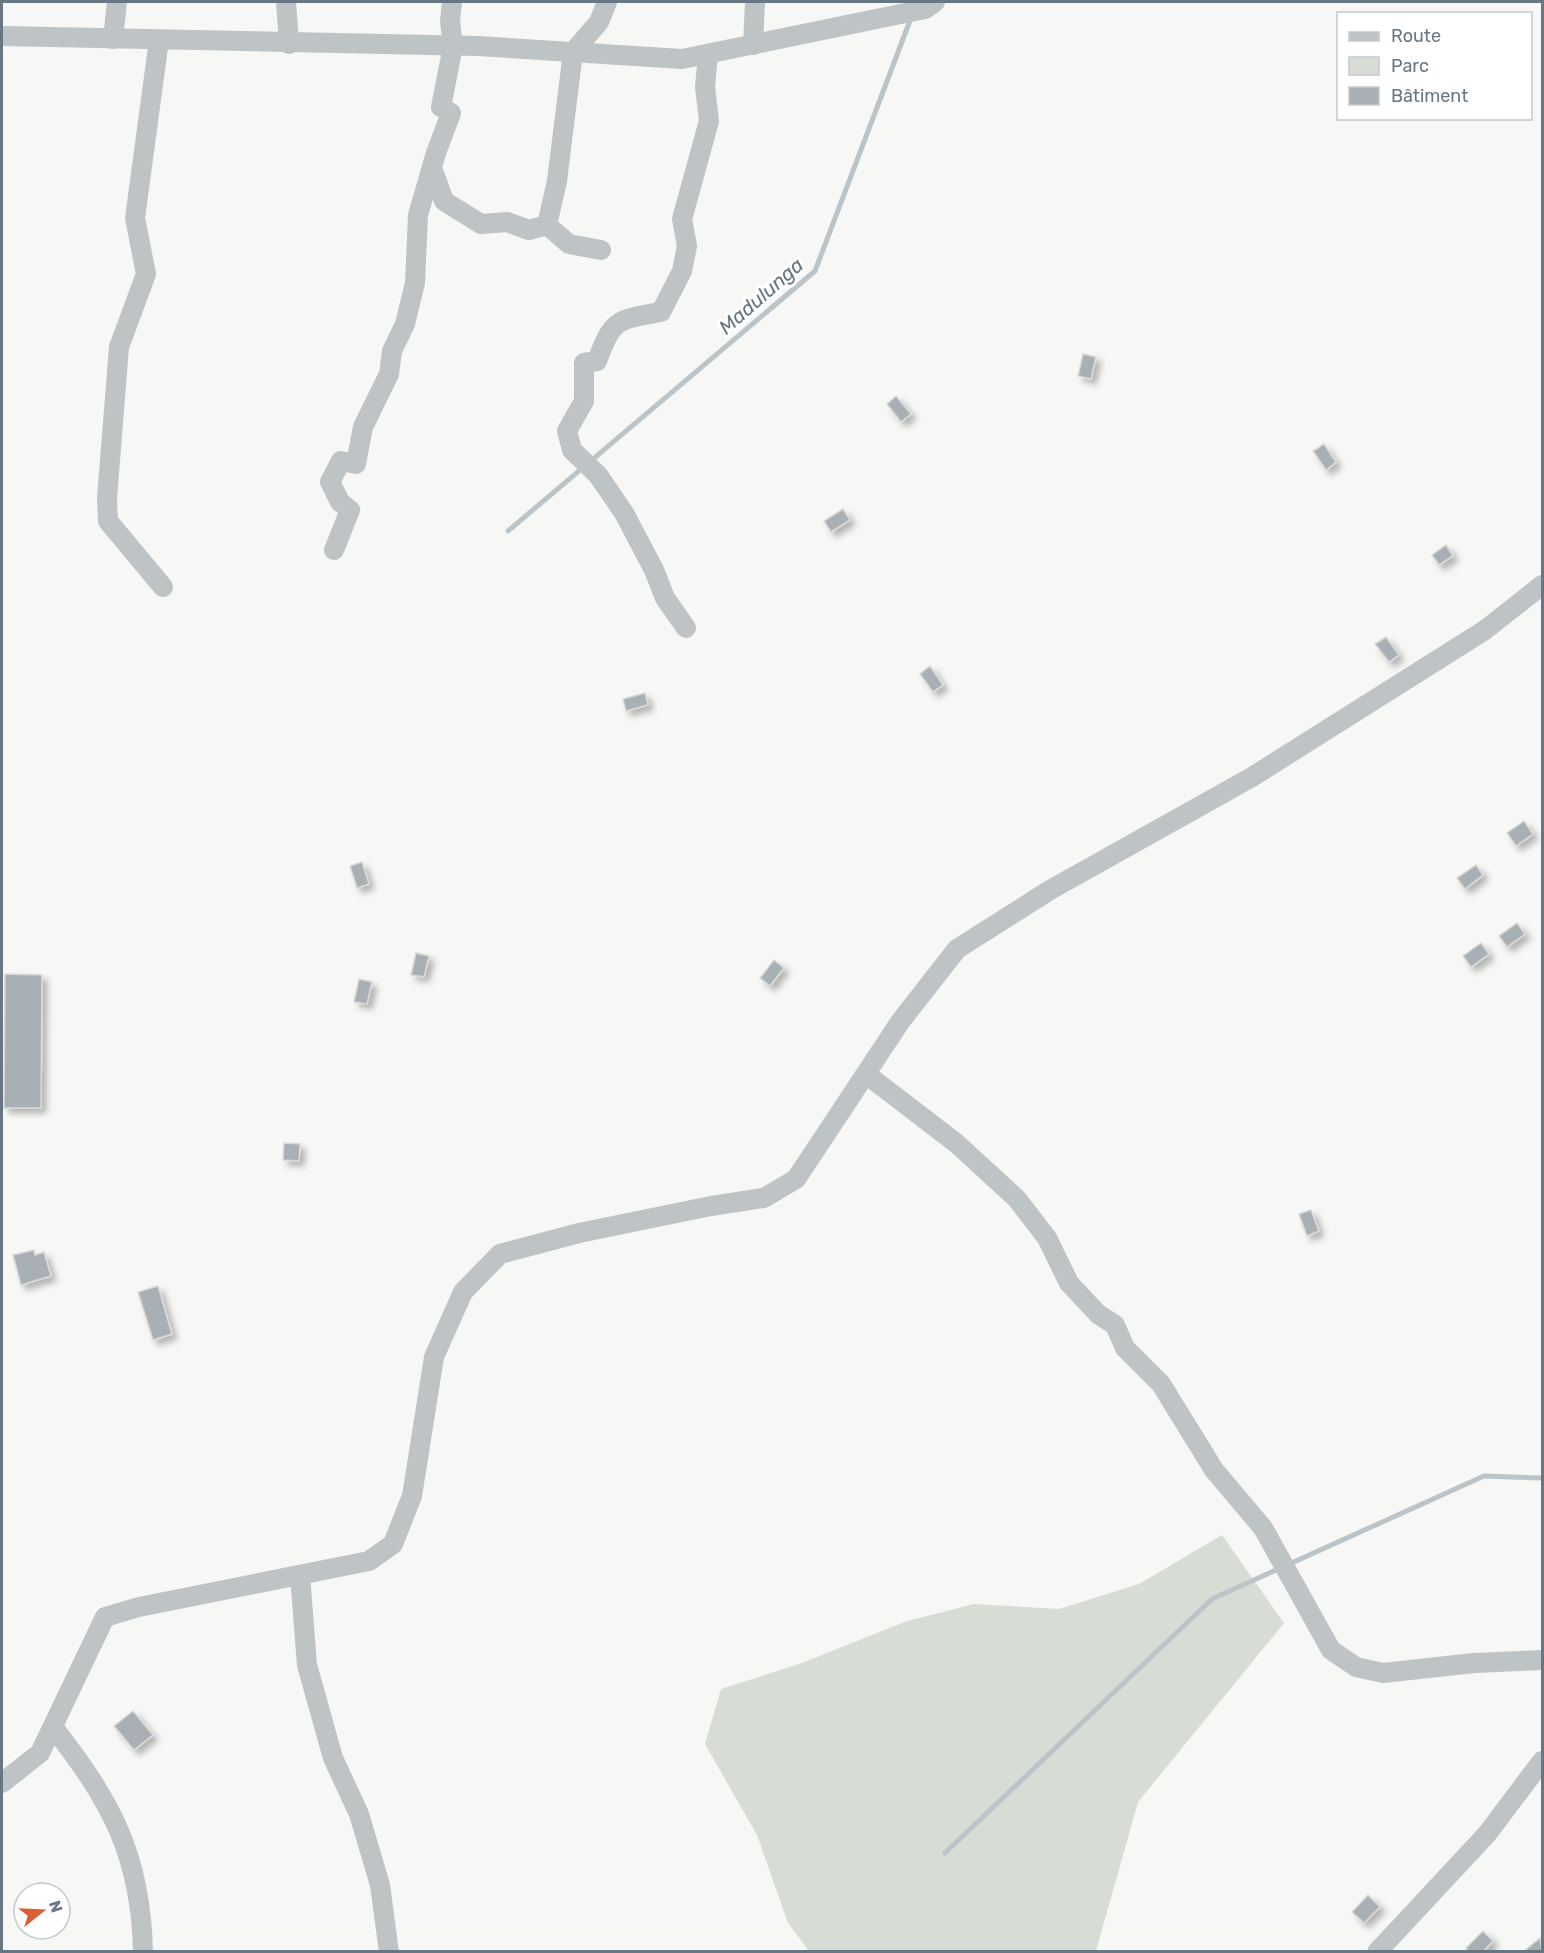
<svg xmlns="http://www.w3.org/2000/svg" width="1544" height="1953" font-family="Rubik,sans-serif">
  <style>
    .green { fill: #d7dcd4 }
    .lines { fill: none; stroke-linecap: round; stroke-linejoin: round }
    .stream { stroke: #bac4c9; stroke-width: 5 }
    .building { fill: #a8b0b5; stroke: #d9d9d7; stroke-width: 1.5; filter: url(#shadow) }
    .street { stroke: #bec3c6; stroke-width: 20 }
    .labels { text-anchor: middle; stroke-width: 6; stroke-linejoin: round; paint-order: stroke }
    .water-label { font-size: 20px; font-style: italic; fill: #64777f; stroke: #fff }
  </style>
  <defs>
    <filter id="shadow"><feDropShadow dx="5" dy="5" stdDeviation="3" flood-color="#0004"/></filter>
  </defs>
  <rect width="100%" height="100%" fill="#f7f7f5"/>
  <!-- green -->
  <path class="green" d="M1222,1535l62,88 -146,179 -42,149h-287l-21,-28 -31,-88 -52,-91 16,-55 81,-26 105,-42 67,-17 85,5 80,-25z"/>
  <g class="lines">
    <!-- stream -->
    <g class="stream">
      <path d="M508,531l307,-260 96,-253"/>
      <path d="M945,1853l267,-254 272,-123 58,2"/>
    </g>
  </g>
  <!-- building -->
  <g class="building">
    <path d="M1083,354l13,3 -5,22 -13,-3z"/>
    <path d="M896,396l15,18 -10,8 -14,-18z"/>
    <path d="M1324,444l12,18 -10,8 -13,-19z"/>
    <path d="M843,509l7,11 -19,12 -7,-11z"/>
    <path d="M1446,545l7,11 -14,9 -7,-10z"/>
    <path d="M1386,637l13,18 -10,7 -14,-18z"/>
    <path d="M930,666l13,19 -10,7 -13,-18z"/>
    <path d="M645,693l3,12 -22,6 -3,-12z"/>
    <path d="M1524,821l9,13 -17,12 -9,-13z"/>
    <path d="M362,862l7,22 -12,4 -7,-22z"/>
    <path d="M1476,865l7,10 -18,14 -8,-11z"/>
    <path d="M1517,923l8,11 -18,13 -8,-11z"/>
    <path d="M1481,943l8,11 -18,13 -8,-11z"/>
    <path d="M416,953l13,3 -5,21 -13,-2z"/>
    <path d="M774,960l10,8 -14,18 -10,-8z"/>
    <path d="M5,974l37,1 -1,133h-37z"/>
    <path d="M359,979l13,3 -5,22 -13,-2z"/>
    <path d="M284,1143l16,1 -1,17 -16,-1z"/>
    <path d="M1311,1210l8,21 -12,5 -8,-22z"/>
    <path d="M34,1250l1,5 9,-3 7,24 -30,9 -8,-30z"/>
    <path d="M158,1286l14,48 -19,6 -15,-48z"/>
    <path d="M133,1711l20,24 -19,15 -20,-24z"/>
    <path d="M1368,1895l12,12 -16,16 -12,-11z"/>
    <path d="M1483,1931l10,10 -10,11h-14l-3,-4z"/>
    <path d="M1540,1938l2,14h-19z"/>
  </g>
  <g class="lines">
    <!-- street -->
    <g class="street">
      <path d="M286,2l3,42"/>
      <path d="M2,36l476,10 204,13 243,-50 10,-7"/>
      <path d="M113,39l4,-37"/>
      <path d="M159,40l-24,178 11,56 -27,73 -12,151 1,23 55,66"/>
      <path d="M753,45l2,-43"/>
      <path d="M432,168l12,33 37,23 26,-2 22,8 18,-5 22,19 32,6"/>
      <path d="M547,225l10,-44 16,-129 26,-30 8,-20"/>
      <path d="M334,550l16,-40 -10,-8 -10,-20 11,-21 15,3 7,-37 26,-53 3,-23 13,-27 10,-41 3,-68 18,-62 15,-40 -10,-6 12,-61 -3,-25 2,-19"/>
      <path d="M686,628l-21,-30 -11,-28 -30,-57 -26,-38 -26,-25 -5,-19 17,-30v-38l13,-2c16,-43 20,-41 64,-49l21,-41 5,-25 -5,-27 27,-98 -4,-34 3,-33"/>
      <path d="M866,1074l90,69 61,56 30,39 22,45 29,31 17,11 10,23 36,36 53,86 49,58 68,122 25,17 27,6 91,-10 68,-3"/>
      <path d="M300,1575l7,90 26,93 26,56 21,71 9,67"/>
      <path d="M53,1727c58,74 88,128 90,225"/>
      <path d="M2,1783l38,-30 65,-136 34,-10 230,-46 24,-17 19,-48 22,-139 29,-65 37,-38 79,-21 132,-27 53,-8 32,-19 104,-157 57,-73 93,-59 202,-113 233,-147 57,-45"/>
      <path d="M1377,1952l110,-118 55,-73"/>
    </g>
  </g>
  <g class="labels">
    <!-- water labels -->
    <g class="water-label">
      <text transform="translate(761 296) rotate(-41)" y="7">Madulunga</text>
    </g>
  </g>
  <!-- border -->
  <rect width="1544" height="1953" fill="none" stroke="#687784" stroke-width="6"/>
  <!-- legend -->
  <rect x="1337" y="12" width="195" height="108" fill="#ffffff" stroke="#c3c9ce" stroke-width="1.5"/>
  <rect x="1349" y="32" width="30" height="9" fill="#bec3c6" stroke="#c3c9ce" stroke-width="1.5"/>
  <text x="1391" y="42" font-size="18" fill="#687784">Route</text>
  <rect x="1349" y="57" width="30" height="18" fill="#d7dcd4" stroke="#c3c9ce" stroke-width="1.5"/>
  <text x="1391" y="72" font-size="18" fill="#687784">Parc</text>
  <rect x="1349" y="87" width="30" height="18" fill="#a8b0b5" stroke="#c3c9ce" stroke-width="1.5"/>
  <text x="1391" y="102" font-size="18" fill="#687784">Bâtiment</text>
  <!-- north arrow -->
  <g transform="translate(42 1911) rotate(72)"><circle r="28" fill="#ffffff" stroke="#c3c9ce" stroke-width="1.5"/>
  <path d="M0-4.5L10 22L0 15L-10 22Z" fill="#d95e34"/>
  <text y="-9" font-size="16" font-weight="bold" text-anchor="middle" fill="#687784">N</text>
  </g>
</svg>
